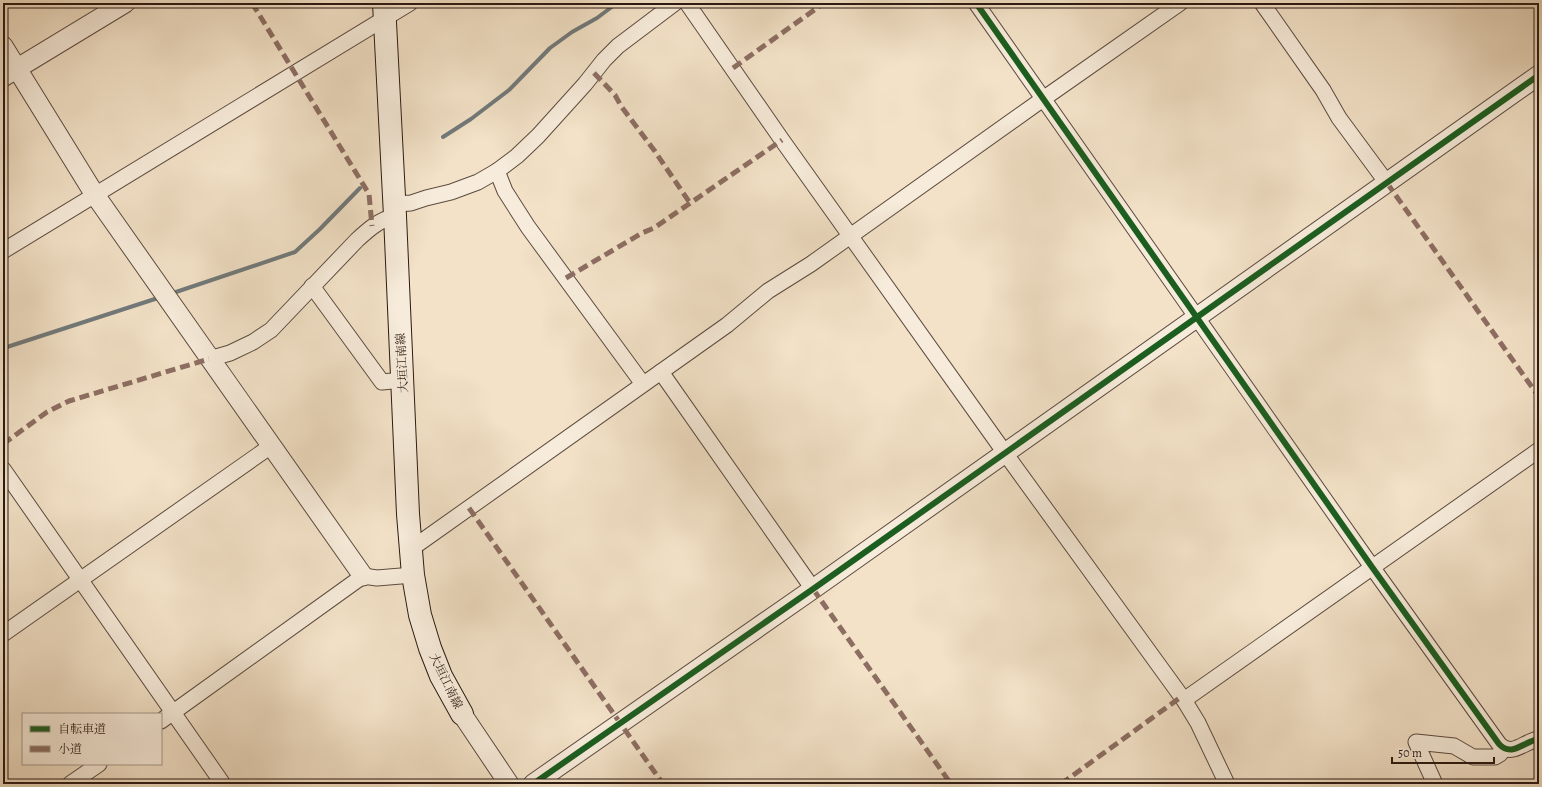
<svg xmlns="http://www.w3.org/2000/svg" width="1542" height="787" font-family="Alegreya,'Noto Serif JP',serif">
  <style>
    .lines { fill: none; stroke-linecap: round; stroke-linejoin: round }
    .stream { stroke: #717a7b; stroke-width: 4 }
    .minor-casing { stroke: #5c4b40; stroke-width: 17 }
    .tertiary-casing { stroke: #5c4b40; stroke-width: 21 }
    .secondary-casing { stroke: #2a1912; stroke-width: 24 }
    .minor { stroke: #f7ecdb; stroke-width: 15 }
    .tertiary { stroke: #f7ecdb; stroke-width: 19 }
    .secondary { stroke: #f7ecdb; stroke-width: 22 }
    .quiet { stroke: #8d6e63; stroke-width: 5; stroke-dasharray: 10 5; stroke-linecap: butt }
    .cycleway-casing { stroke: #f7ecdb; stroke-width: 8 }
    .cycleway { stroke: #1b5e20; stroke-width: 6 }
    .labels { text-anchor: middle; stroke-width: 4; stroke-linejoin: round; paint-order: stroke }
    .street-label { font-size: 12px; fill: #2a1912; stroke: #f7ecdb }
  </style>
  <rect width="100%" height="100%" fill="#f3e2c8"/>
  <filter id="stains"><feTurbulence type="fractalNoise" baseFrequency=".005" numOctaves="4"/><feColorMatrix values="0 0 0 0 .2 0 0 0 0 .09 0 0 0 0 .02 0 0 0 .5 -.17"/></filter>
  <radialGradient id="worn" r=".72"><stop offset=".6" stop-color="#630" stop-opacity="0"/><stop offset="1" stop-color="#630" stop-opacity=".3"/></radialGradient>
  <g class="lines">
    <!-- stream -->
    <g class="stream">
      <path d="M443,137l28,-18 38,-29 41,-42 22,-16 25,-14 20,-15"/>
      <path d="M173,293l122,-41 25,-23 40,-41"/>
      <path d="M3,353l4,-6 151,-49"/>
    </g>
    <defs>
      <g id="minor">
        <path d="M687,3l95,137 223,313 179,247 14,23 29,61"/>
        <path d="M976,3l396,564 127,177c13,14 25,-3 40,-5"/>
        <path d="M1262,3l61,87 16,28 48,65"/>
        <path d="M497,171l8,20 23,36 115,157"/>
        <path d="M395,204l16,-1 15,-5 25,-6 27,-10 19,-11 20,-15 21,-20 47,-52 19,-24 14,-14 57,-43"/>
        <path d="M3,251l407,-248"/>
        <path d="M312,286l70,96 21,-2"/>
        <path d="M209,359l21,-6 23,-11 18,-12 86,-90c12,-11 22,-20 38,-24"/>
        <path d="M661,372l152,217"/>
        <path d="M3,469l220,315"/>
        <path d="M411,549l316,-224 41,-34 43,-27 232,-165 137,-96"/>
        <path d="M3,634l268,-188"/>
        <path d="M1184,700l355,-250"/>
        <path d="M161,721l202,-145 14,2 36,-3"/>
        <path d="M70,784l29,-20"/>
        <path d="M1435,784l-19,-42 38,4 19,11h22l5,-3 4,-5"/>
      </g>
      <g id="tertiary">
        <path d="M3,46l92,149 268,381"/>
        <path d="M3,77l122,-74"/>
        <path d="M462,714l47,70"/>
        <path d="M533,784l280,-195 726,-514"/>
      </g>
      <path id="secondary" d="M384,3l11,213 13,298 5,61 7,40 10,33 11,28 21,38"/>
    </defs>
    <!-- minor casing -->
    <use href="#minor" class="minor-casing"/>
    <!-- tertiary casing -->
    <use href="#tertiary" class="tertiary-casing"/>
    <!-- secondary casing -->
    <use href="#secondary" class="secondary-casing"/>
    <!-- minor -->
    <use href="#minor" class="minor"/>
    <!-- tertiary -->
    <use href="#tertiary" class="tertiary"/>
    <!-- secondary -->
    <use href="#secondary" class="secondary"/>
    <!-- quiet -->
    <g class="quiet">
      <path d="M252,3l117,191 3,32"/>
      <path d="M733,68l91,-65"/>
      <path d="M594,73l21,22 6,11 33,44 36,53"/>
      <path d="M1387,183l152,214"/>
      <path d="M566,278l76,-45 12,-5 128,-88"/>
      <path d="M3,444l44,-32 22,-11 140,-42"/>
      <path d="M469,508l194,276"/>
      <path d="M813,589l138,195"/>
      <path d="M1061,784l120,-87"/>
    </g>
    <defs>
      <g id="cycleway">
        <path d="M976,3l396,564 127,177c13,14 25,-3 40,-5"/>
        <path d="M533,784l280,-195 726,-514"/>
      </g>
    </defs>
    <!-- cycleway casing -->
    <use href="#cycleway" class="cycleway-casing"/>
    <!-- cycleway -->
    <use href="#cycleway" class="cycleway"/>
  </g>
  <g class="labels">
    <!-- street labels -->
    <g class="street-label">
      <text transform="translate(402 363) rotate(-93)" y="4">大垣江南線</text>
      <text transform="translate(446 681) rotate(64)" y="4">大垣江南線</text>
    </g>
  </g>
  <!-- margin -->
  <rect width="1542" height="787" fill="none" stroke="#f3e2c8" stroke-width="16"/>
  <rect x="4" y="4" width="1534" height="779" fill="none" stroke="#2a1912" stroke-width="2"/>
  <rect x="8" y="8" width="1526" height="771" fill="none" stroke="#2a1912"/>
  <!-- legend -->
  <rect x="22" y="713" width="140" height="52" fill="#f7ecdb" stroke="#a5988b"/>
  <rect x="30" y="726" width="20" height="6" fill="#1b5e20" stroke="#a5988b"/>
  <text x="58" y="733" font-size="12" fill="#2a1912">自転車道</text>
  <rect x="30" y="746" width="20" height="6" fill="#8d6e63" stroke="#a5988b"/>
  <text x="58" y="753" font-size="12" fill="#2a1912">小道</text>
  <!-- scale -->
  <path d="M1392 757v6h102v-6" fill="none" stroke="#2a1912" stroke-width="2"/>
  <text x="1398" y="757" font-size="12" fill="#2a1912" stroke="#f7ecdb" stroke-width="3" paint-order="stroke">50 m</text>
  <rect width="100%" height="100%" filter="url(#stains)"/>
  <rect width="100%" height="100%" fill="url(#worn)"/>
</svg>
